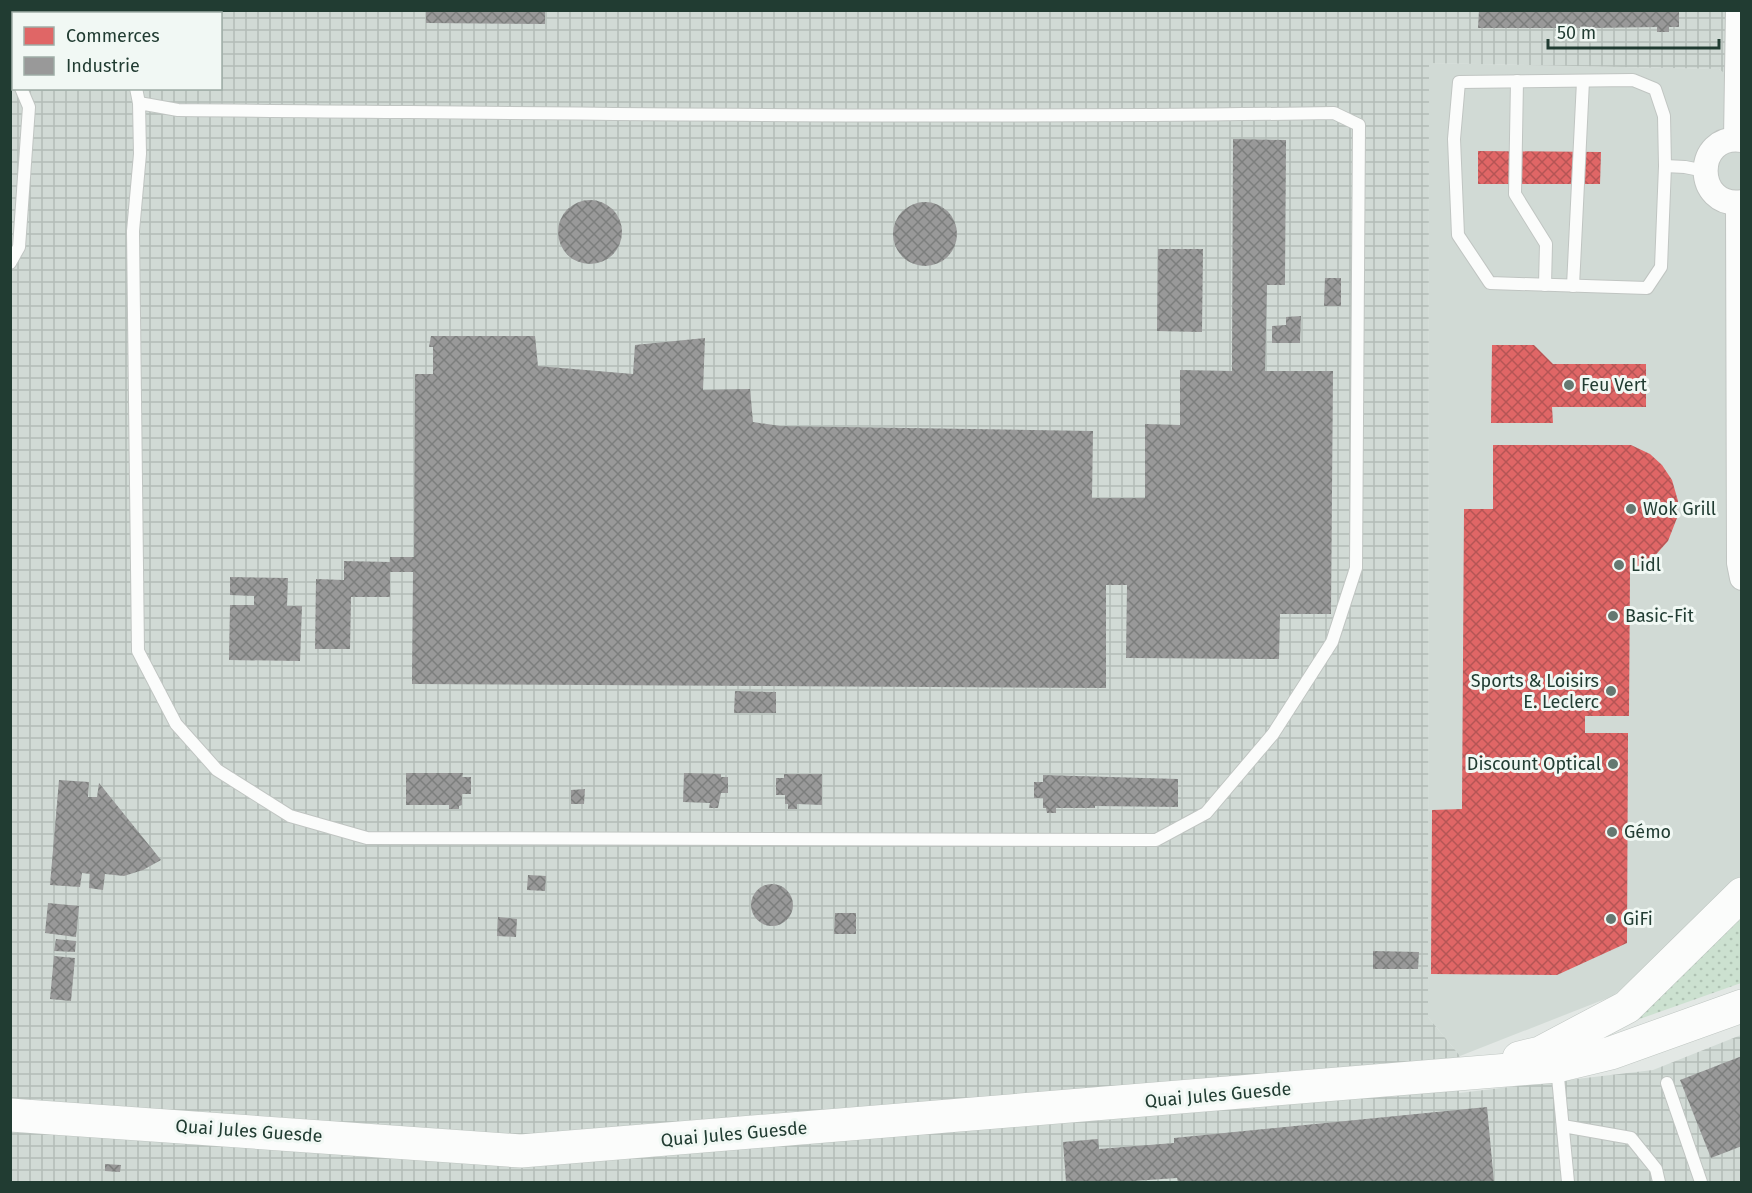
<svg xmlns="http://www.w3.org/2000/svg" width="1752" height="1193" font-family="'Fira Sans',sans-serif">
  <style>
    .built { fill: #d1dad5 }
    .industrial { fill: url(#industrial-grid); fill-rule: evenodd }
    .grass { fill: url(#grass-dots) }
    .shops { fill: url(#shops-cross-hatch) }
    .industry { fill: url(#industry-cross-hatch) }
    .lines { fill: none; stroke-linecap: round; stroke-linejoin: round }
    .service-casing { stroke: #c0c5c2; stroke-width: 14 }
    .minor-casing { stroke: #c0c5c2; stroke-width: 26 }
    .secondary-casing { stroke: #bfc6c2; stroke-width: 34 }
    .service { stroke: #fbfcfb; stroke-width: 12 }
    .minor { stroke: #fbfcfb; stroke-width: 24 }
    .secondary { stroke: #fbfcfb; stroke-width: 33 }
    .poi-dot { fill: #657871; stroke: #f1f8f4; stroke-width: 2 }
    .labels { text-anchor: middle; stroke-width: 6; stroke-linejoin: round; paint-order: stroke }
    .poi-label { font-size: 18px; fill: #213c32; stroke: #f1f8f4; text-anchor: start }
    .street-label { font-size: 18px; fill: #213c32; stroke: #f1f8f4 }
  </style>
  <defs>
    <pattern id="industrial-grid" width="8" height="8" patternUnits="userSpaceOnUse" patternTransform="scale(1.5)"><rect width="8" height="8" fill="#d1dad5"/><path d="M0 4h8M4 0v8" fill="none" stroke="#b3bcb7"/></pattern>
    <pattern id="grass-dots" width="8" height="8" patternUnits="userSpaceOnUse" patternTransform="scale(1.5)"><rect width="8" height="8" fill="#cce1d0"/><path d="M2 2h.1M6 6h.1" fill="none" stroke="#afc2b3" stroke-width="1.8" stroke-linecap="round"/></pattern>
    <pattern id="shops-cross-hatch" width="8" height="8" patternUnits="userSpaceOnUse" patternTransform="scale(1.5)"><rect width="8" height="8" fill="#e06666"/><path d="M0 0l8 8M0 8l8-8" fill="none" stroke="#b55555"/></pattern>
    <pattern id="industry-cross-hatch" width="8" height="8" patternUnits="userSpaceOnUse" patternTransform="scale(1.5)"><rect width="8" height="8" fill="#999"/><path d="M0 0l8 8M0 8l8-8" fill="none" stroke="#7c7e7d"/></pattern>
  </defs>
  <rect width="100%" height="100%" fill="#e3e8e5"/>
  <!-- built -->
  <path class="built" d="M1429,63l290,6 23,18 -1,794 -128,115 -153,60 -32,-39z"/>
  <!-- industrial -->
  <path class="industrial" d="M10,11h1731v76l-22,-18 -290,-6 -1,954 32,39 -1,37 194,-23 88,-35v147h-1730zM14,14h206v74h-206z"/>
  <!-- grass -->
  <path class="grass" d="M1741,916v67l-107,38z"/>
  <!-- shops -->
  <g class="shops">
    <path d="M1478,151l123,1 -1,32h-122z"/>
    <path d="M1492,345h42l19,19h93v43h-94l1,16h-62z"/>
    <path d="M1493,445h138l19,9 12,11 10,15 6,21 -1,17 -9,23 -16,18 -22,11 -1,146h-44v17h43l-1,210 -70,32 -126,-1 1,-164 30,-1 2,-300h29z"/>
  </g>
  <!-- industry -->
  <g class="industry">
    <path d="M426,10h119v14l-119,-1z"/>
    <path d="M1479,10h200v17h-10v5h-12v-5l-65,1v3h-9v-3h-105z"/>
    <path d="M1233,139l53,1 -1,145h-18l-2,86h68l-2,243h-51l-1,45 -153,-1 1,-73h-21v103l-694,-4 1,-112h-23v25h-39l-1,52h-35l1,-70 28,1v-19l46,1v-5h24l1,-183h18v-27h-4l2,-11h104l3,30 95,8 2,-29 70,-7 -2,52 47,-1 3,33 27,4 313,5 -1,67h53v-74l35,1v-55l52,1z"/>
    <circle cx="590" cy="232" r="32"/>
    <circle cx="925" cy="234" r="32"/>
    <path d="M1158,249h45l-1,83 -45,-1z"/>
    <path d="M1325,278h16v28h-17z"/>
    <path d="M1301,316l-1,27h-28v-17l14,-1v-8z"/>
    <path d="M230,577l58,1 -1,28h15l-2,55 -71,-1 1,-55h24v-9l-24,-1z"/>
    <path d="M735,691l41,1v21h-42z"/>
    <path d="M406,773h57l-1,4h9v17h-9v11l-3,1v3h-10v-4h-43z"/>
    <path d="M684,773l37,1v3h7v16h-7l-3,15h-9l1,-5 -27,-1z"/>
    <path d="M784,774h38v31l-25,-1v5h-9v-5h-3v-9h-9v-17h8z"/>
    <path d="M1043,775l135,4v28l-83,-1v2h-39v5h-9l-1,-5h-3v-10h-9v-16h9z"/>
    <path d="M59,780l30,2 -1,15h9l2,-14 62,77 -18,10 -19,6 -19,-2 -2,16 -14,-2 1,-14 -8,-1 -2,14 -30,-2z"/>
    <path d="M585,789l-1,15h-13v-14z"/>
    <path d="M528,875l18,1 -1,15 -18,-1z"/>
    <circle cx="772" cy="905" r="21"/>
    <path d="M48,903l31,3 -3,31 -31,-4z"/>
    <path d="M835,913h21v21h-22z"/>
    <path d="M498,917l19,2 -1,18 -19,-1z"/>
    <path d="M56,939l20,2 -1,11 -21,-1z"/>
    <path d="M1373,951l46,1 -1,17h-45z"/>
    <path d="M54,956l21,2 -4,43 -21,-2z"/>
    <path d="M1742,1056v90l-31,12 -31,-78z"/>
    <path d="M1487,1107l7,75h-316l-1,-4 -57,4h-54l-3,-40 35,-3 1,10 75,-6v-5z"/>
    <path d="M105,1164l16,1 -1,7 -15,-1z"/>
  </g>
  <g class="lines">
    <defs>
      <g id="service">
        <path d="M125,10v4"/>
        <path d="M10,76l4,2"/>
        <path d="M1633,80l22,9 9,27 1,50 -4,101 -14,21 -157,-5 -32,-48 -4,-96 5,-57z"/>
        <path d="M1517,81l-2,113 31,50 -1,41"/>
        <path d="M136,88l3,15 1,51 -7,77 5,420 38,73 41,46 73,46 77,22 789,2 50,-27 67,-79 59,-92 24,-74 3,-443 -25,-12c-385,6 -771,0 -1156,-3l-39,-7"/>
        <path d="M1665,166l20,1 20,4"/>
        <path d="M10,263l9,-16 10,-140 -8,-19"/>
        <path d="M1573,286l10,-205"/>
        <path d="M1557,1067l11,115"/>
        <path d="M1667,1083l34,99"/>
        <path d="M1563,1126l68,12 25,31 3,13"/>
      </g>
      <g id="minor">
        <path d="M1736,139l2,-129"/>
        <path d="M1742,140c-49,-7 -48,69 0,62"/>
        <path d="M1738,203l1,360 3,15"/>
      </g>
      <g id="secondary">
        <path d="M1519,1058l21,-5 87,-46 115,-113"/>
        <path d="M10,1115l511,36 1036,-85 54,-13 131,-47"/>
      </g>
    </defs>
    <!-- service casing -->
    <use href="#service" class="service-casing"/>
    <!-- minor casing -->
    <use href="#minor" class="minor-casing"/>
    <!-- secondary casing -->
    <use href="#secondary" class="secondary-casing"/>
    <!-- service -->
    <use href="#service" class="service"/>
    <!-- minor -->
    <use href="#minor" class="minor"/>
    <!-- secondary -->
    <use href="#secondary" class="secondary"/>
  </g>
  <!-- markers -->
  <g class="poi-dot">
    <circle cx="1569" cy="385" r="6"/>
    <circle cx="1631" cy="509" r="6"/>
    <circle cx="1619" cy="565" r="6"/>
    <circle cx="1613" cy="616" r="6"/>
    <circle cx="1611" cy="691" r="6"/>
    <circle cx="1613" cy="764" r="6"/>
    <circle cx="1612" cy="832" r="6"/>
    <circle cx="1611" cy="919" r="6"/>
  </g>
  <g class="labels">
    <!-- poi labels -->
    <g class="poi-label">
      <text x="1581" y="391">Feu Vert</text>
      <text x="1643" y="515">Wok Grill</text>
      <text x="1631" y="571">Lidl</text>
      <text x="1625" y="622">Basic-Fit</text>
      <text x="1599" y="687" text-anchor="end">Sports &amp; Loisirs<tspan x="1599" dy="21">E. Leclerc</tspan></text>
      <text x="1601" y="770" text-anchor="end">Discount Optical</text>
      <text x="1624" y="838">Gémo</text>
      <text x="1623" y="925">GiFi</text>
    </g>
    <!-- street labels -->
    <g class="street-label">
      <text transform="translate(1218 1095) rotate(-5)" y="6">Quai Jules Guesde</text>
      <text transform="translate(249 1131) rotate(4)" y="6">Quai Jules Guesde</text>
      <text transform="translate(734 1134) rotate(-5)" y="6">Quai Jules Guesde</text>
    </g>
  </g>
  <!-- border -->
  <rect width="1752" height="1193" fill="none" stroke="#213c32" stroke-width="24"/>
  <!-- legend -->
  <rect x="12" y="12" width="210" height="78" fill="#f1f8f4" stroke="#9eada6" stroke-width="1.5"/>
  <rect x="24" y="27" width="30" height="18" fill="#e06666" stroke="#9eada6" stroke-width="1.5"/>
  <text x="66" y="42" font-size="18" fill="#213c32">Commerces</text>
  <rect x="24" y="57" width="30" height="18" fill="#999999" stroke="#9eada6" stroke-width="1.5"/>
  <text x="66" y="72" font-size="18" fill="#213c32">Industrie</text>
  <!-- scale -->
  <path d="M1548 39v9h171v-9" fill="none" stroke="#213c32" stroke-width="3"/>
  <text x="1557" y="39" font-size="18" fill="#213c32" stroke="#f1f8f4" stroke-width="4.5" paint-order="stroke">50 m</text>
</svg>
